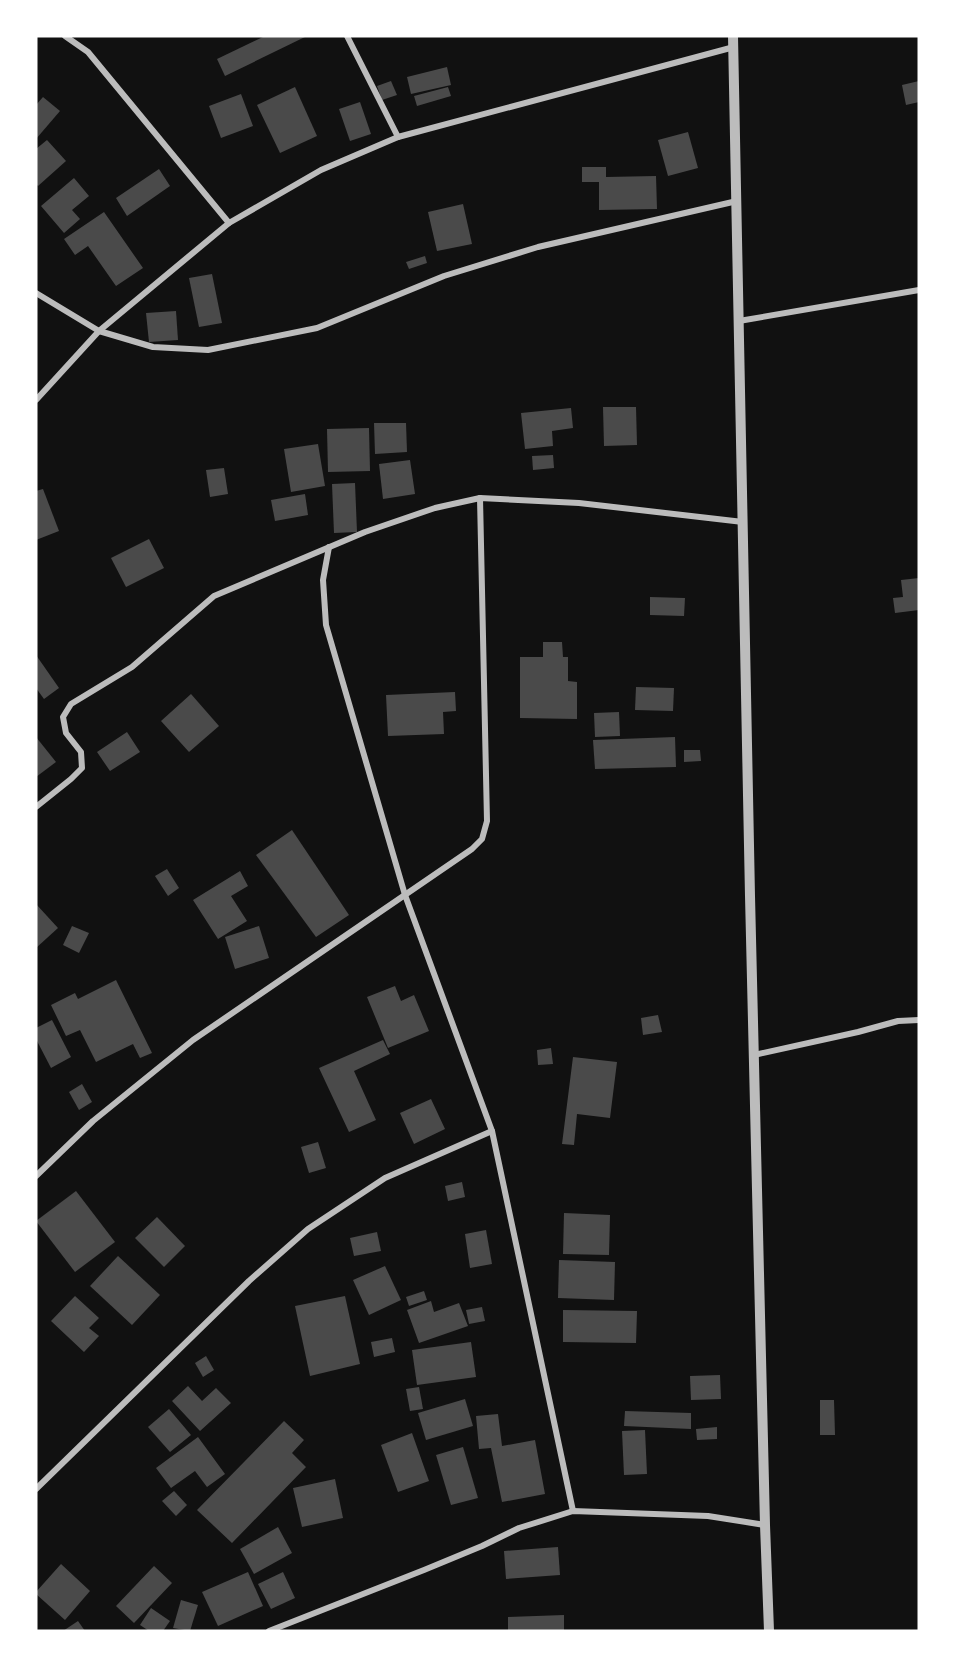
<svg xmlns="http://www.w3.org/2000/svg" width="955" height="1667" font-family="Raleway,sans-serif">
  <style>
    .building { fill: #4a4a4a }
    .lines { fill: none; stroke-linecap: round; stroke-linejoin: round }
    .minor { stroke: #bcbcbc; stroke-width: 6 }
    .tertiary { stroke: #bcbcbc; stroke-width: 10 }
  </style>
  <rect width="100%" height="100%" fill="#111"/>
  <!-- building -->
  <g class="building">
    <path d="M265,36h42l-82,40 -8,-17z"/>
    <path d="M447,67l4,18 -40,9 -4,-17z"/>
    <path d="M391,81l6,14 -15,5 -5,-14z"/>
    <path d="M919,81v21l-13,3 -4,-20z"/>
    <path d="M295,87l22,49 -37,17 -23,-48z"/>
    <path d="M448,87l3,9 -34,10 -3,-10z"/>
    <path d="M241,94l12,32 -32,12 -12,-32z"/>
    <path d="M43,97l17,14 -24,28v-34z"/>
    <path d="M360,102l11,32 -21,7 -11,-32z"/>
    <path d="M688,132l10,36 -30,8 -10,-36z"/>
    <path d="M47,140l19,21 -28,25 -2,-2v-35z"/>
    <path d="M582,167h24v10l50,-1 1,33 -58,1v-28h-17z"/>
    <path d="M159,169l11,17 -43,30 -11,-18z"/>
    <path d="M74,178l15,18 -17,14 8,9 -16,14 -23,-27z"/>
    <path d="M463,204l9,40 -35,7 -9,-39z"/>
    <path d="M104,212l39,56 -27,18 -28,-40 -13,9 -11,-16z"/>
    <path d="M425,256l2,7 -18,6 -3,-7z"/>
    <path d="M212,274l10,49 -23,4 -10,-49z"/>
    <path d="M176,311l2,29 -29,2 -3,-29z"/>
    <path d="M603,407h33l1,38 -33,1z"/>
    <path d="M571,408l2,20 -21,3 1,15 -28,3 -4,-36z"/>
    <path d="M374,423h32l1,29 -32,2z"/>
    <path d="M369,428l1,43 -42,1 -1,-43z"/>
    <path d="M318,444l7,42 -34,6 -7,-43z"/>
    <path d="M553,455l1,13 -21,2 -1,-14z"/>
    <path d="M410,460l5,34 -32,5 -4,-35z"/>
    <path d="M224,468l4,26 -18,3 -4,-27z"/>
    <path d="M355,483l2,49 -23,1 -2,-49z"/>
    <path d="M43,489l16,42 -23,9v-49z"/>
    <path d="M305,494l3,21 -33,6 -4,-21z"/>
    <path d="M149,539l15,29 -38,19 -15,-29z"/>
    <path d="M919,578v32l-24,3 -2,-15 10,-1 -2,-17z"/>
    <path d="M650,597l35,1 -1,18 -34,-1z"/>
    <path d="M543,642h19l1,15h5v24l9,1v37l-57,-1v-61h23z"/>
    <path d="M36,655l23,33 -15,11 -8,-11z"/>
    <path d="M636,687l38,1 -1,23 -38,-1z"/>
    <path d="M455,692l1,19 -13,1 1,22 -56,2 -2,-41z"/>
    <path d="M191,694l28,32 -30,26 -28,-31z"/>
    <path d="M619,712l1,24 -25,1 -1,-24z"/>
    <path d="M127,732l13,20 -30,19 -13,-19z"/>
    <path d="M36,737l20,25 -20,15z"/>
    <path d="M675,737l1,30 -81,2 -2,-29z"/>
    <path d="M684,750h16l1,11 -17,1z"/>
    <path d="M292,830l57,85 -33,22 -60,-82z"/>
    <path d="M167,869l12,19 -11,8 -13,-20z"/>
    <path d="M240,871l8,15 -17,10 16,25 -29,18 -25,-39z"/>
    <path d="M36,904l22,24 -22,20z"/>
    <path d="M72,926l17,7 -10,20 -16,-8z"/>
    <path d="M259,926l10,32 -34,11 -10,-32z"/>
    <path d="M116,980l36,73 -12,5 -7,-14 -37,18 -16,-32 -14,6 -15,-31 24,-12 3,6z"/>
    <path d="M395,986l6,15 13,-6 15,36 -41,17 -21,-51z"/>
    <path d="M658,1015l4,17 -19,3 -2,-17z"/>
    <path d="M52,1020l19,37 -20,11 -15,-29v-11z"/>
    <path d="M383,1040l7,14 -36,17 22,49 -27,12 -30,-64z"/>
    <path d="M551,1048l2,16 -15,1 -1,-15z"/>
    <path d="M573,1057l44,5 -7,56 -33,-4 -3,31 -12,-1z"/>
    <path d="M82,1084l10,18 -13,8 -10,-18z"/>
    <path d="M431,1099l14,30 -31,15 -14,-31z"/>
    <path d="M318,1142l8,26 -17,5 -8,-26z"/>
    <path d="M462,1182l3,15 -17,4 -3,-15z"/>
    <path d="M76,1191l39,51 -40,30 -39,-51z"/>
    <path d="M564,1213l46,2 -1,40 -46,-1z"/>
    <path d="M157,1217l28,29 -21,21 -29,-29z"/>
    <path d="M486,1230l6,34 -22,4 -5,-34z"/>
    <path d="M377,1232l4,19 -27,5 -4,-18z"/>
    <path d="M118,1256l42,39 -28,30 -42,-39z"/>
    <path d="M559,1260l56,2 -1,38 -56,-2z"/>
    <path d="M385,1266l16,34 -32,15 -16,-35z"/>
    <path d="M424,1291l3,9 -18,6 -3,-9z"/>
    <path d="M75,1296l24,22 -10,10 10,8 -15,16 -33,-31z"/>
    <path d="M345,1296l15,68 -50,12 -15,-70z"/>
    <path d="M431,1301l3,11 25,-9 9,23 -49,17 -12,-33z"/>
    <path d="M482,1307l3,14 -16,3 -3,-14z"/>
    <path d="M563,1310l74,1 -1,32 -73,-1z"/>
    <path d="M392,1338l3,14 -21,5 -3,-15z"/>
    <path d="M471,1342l5,35 -59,8 -5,-35z"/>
    <path d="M206,1356l8,14 -11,7 -8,-14z"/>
    <path d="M720,1375l1,24 -30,1 -1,-24z"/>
    <path d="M188,1386l14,15 14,-13 15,15 -31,28 -28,-30z"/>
    <path d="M419,1387l4,22 -13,2 -4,-22z"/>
    <path d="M465,1399l8,27 -47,14 -8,-27z"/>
    <path d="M820,1400h14l1,35h-15z"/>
    <path d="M169,1409l22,26 -21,17 -22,-25z"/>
    <path d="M625,1411l66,2v16l-67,-3z"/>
    <path d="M498,1414l4,32 33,-6 10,54 -43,8 -11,-54 -12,1 -3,-33z"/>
    <path d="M284,1421l20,19 -12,13 14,14 -74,76 -35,-33z"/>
    <path d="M717,1427v12l-20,1 -1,-11z"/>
    <path d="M645,1430l2,44 -23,1 -2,-44z"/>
    <path d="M412,1433l17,48 -31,11 -17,-47z"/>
    <path d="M198,1437l27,37 -18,13 -12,-16 -24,17 -15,-20z"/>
    <path d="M463,1447l15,51 -27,7 -15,-50z"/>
    <path d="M335,1479l8,39 -41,9 -9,-39z"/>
    <path d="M174,1491l13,14 -11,11 -14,-15z"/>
    <path d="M278,1527l14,26 -38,21 -14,-25z"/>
    <path d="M558,1547l2,28 -54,4 -2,-28z"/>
    <path d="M61,1564l29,27 -25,29 -29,-26v-2z"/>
    <path d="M154,1566l18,17 -38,40 -18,-17z"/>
    <path d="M248,1572l15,34 -45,20 -16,-34z"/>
    <path d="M283,1572l12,26 -24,11 -13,-25z"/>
    <path d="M181,1600l17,5 -8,26 -17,-3z"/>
    <path d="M151,1608l19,13 -7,10h-14l-9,-6z"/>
    <path d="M564,1615v16h-56v-14z"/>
    <path d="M78,1621l7,10h-22z"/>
  </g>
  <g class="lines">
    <!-- minor -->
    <g class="minor">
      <path d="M65,36l23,16 141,171"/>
      <path d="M347,36l51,101"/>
      <path d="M36,293l63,38 54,16 55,3 109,-22 127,-52 94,-29 199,-46"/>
      <path d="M739,321l180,-31"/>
      <path d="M36,400l63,-69 130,-108 92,-53 77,-33 336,-90"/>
      <path d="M329,547l-6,33 3,45 79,270 87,236 81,380"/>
      <path d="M36,807l35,-28 11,-11 -1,-16 -15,-19 -3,-16 8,-13 61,-37 82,-71 151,-64 70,-24 45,-10 99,5 164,19"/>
      <path d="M754,1055l104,-23 40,-11 21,-1"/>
      <path d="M36,1176l57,-55 100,-81 279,-191 10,-10 5,-18 -7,-323"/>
      <path d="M36,1489l213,-208 59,-52 77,-51 107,-47"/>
      <path d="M269,1631l155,-61 58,-24 37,-18 54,-17 135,5 57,9"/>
    </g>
    <!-- tertiary -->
    <path class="tertiary" d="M733,36l17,860 15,629 4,106"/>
  </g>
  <!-- border -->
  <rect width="955" height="1667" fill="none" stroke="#ffffff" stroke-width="75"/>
</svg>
